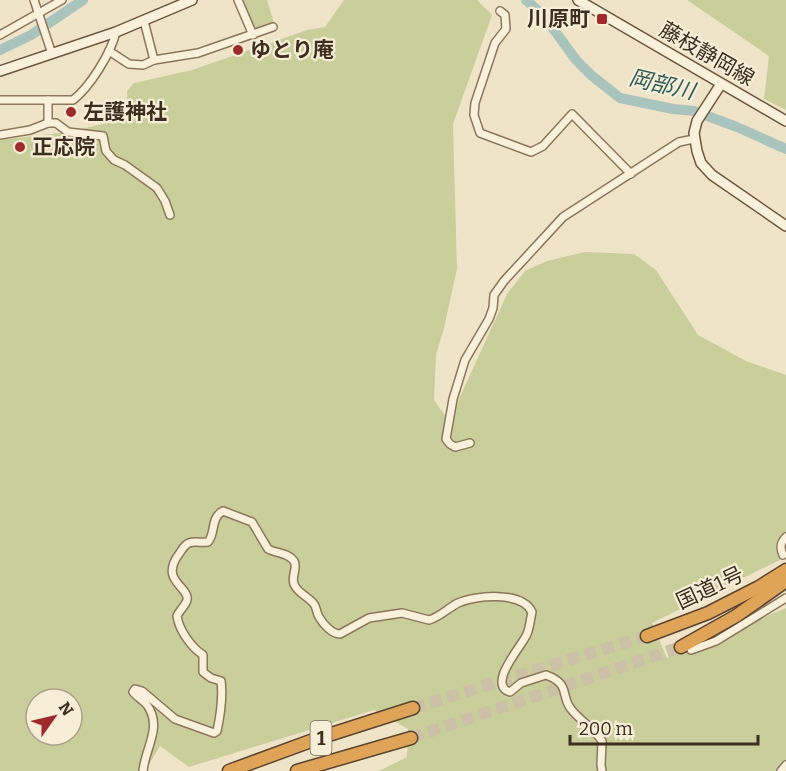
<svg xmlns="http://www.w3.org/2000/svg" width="786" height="771" font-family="Bitter,'Noto Sans JP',serif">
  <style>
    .green { fill: #c9cf9b; fill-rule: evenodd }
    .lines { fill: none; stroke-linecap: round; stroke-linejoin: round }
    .river { stroke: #a9c4bc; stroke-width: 10 }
    .highway-tunnel { stroke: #ccc0a6; stroke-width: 12; stroke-dasharray: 12 6; stroke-linecap: butt }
    .street-casing { stroke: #8d765c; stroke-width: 10 }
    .secondary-casing { stroke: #6f573f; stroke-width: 12 }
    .highway-casing { stroke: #5b4430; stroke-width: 15 }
    .street { stroke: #faf1dc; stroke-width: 7 }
    .secondary { stroke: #faf1dc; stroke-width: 9 }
    .highway { stroke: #e0a458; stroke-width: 12 }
    .poi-dot { fill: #9e2a2b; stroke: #f7eed8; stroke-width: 2 }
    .labels { text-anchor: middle; stroke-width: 4.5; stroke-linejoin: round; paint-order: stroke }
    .shield { fill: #f7eed8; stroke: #756857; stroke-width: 1.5 }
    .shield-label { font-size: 20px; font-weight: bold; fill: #3d2e20 }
    .poi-label { font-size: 21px; font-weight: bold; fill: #3d2e20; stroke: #f7eed8; text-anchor: start }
    .street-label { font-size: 21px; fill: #3d2e20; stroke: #f7eed8 }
    .water-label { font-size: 22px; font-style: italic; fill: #2f5d5a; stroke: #f7eed8 }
  </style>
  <rect width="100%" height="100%" fill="#f0e4c8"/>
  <!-- green -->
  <g class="green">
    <path d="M242,0h25l7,23 -19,9z"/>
    <path d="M344,0h133l15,15 -39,109 4,145 -13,59 -8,27 -2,45 15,21 58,-127 18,-23 22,-10 38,-9 49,2 22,16 42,65 48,26 40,14v182l-134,66 15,35 119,-50v163h-407l28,-14 1,-28 -34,-19 -185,57 -29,-21 -15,25h-145v-631l68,-8 56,-13 3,-11v-17l7,-8 58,-13 115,-40 18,-3zM36,699h36v36h-36z"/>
    <path d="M687,0h99v110l-22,-11 5,-43z"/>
  </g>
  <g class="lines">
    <!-- river -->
    <g class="river">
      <path d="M526,0l18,16 32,44 15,15 29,23 53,11 21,2 43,16 49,22"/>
      <path d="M0,50l31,-15 52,-35"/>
    </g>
    <!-- highway-tunnel -->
    <g class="highway-tunnel">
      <path d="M413,708l234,-72"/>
      <path d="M411,738l270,-91"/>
    </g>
    <defs>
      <g id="street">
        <path d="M34,0l18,54"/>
        <path d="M238,0l15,35"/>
        <path d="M500,11l5,4 1,14 -11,14 -20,60 -1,12 6,18 51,19 12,-6 29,-32 59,60"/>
        <path d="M144,21l10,39"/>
        <path d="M0,35l62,-35"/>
        <path d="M109,51l20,13 14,1 11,-5 44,-7 75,-26"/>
        <path d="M0,100h73c17,-13 38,-47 43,-68"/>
        <path d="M48,100v23"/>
        <path d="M0,135l30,-5 18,-7h8l12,9 35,4 3,15 8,9 11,5 32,23 8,13 5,14"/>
        <path d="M470,443l-15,4 -5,-3 -4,-5 7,-40 12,-39 24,-41 4,-11 1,-13 10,-14 59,-64 116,-75 15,-3"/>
        <path d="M783,555c-3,-7 -3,-12 3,-18"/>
        <path d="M691,650l25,-9 70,-43"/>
        <path d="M143,771c2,-23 20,-44 4,-66 -4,-5 -10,-8 -14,-13l2,-3 7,2 33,28 39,14 3,-2c3,-14 6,-35 4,-50l-10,-3 -8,-6v-17c-12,-8 -24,-25 -26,-39 2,-5 9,-11 10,-16 3,-13 -28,-19 -8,-46 3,-4 5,-9 10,-11 5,-2 13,0 19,-1 8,-9 2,-24 15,-31l29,11 16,27c9,5 19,3 26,12 4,7 -3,15 0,23 3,9 14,12 20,20 3,4 2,8 5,13 4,7 13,17 21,17l29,-16 33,-5 27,7c11,-3 19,-12 29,-17 18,-8 64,-12 74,9 -2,8 -2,17 -6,24 -6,12 -39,49 -16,56l11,-9 25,-8c25,9 14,20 25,34 9,12 23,19 31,32l-1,24 1,6"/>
        <path d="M781,771l5,-6"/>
      </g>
      <g id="secondary">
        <path d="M578,0l208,121"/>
        <path d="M0,71l116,-39 76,-32"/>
        <path d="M721,84l-24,37 -3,12 3,18 4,12 11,12 74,51"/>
      </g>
      <g id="highway">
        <path d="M647,636l61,-23 51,-26 27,-17"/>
        <path d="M681,647l55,-31 50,-35"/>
        <path d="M229,771l90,-33 94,-30"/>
        <path d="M297,771l114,-33"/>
      </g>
    </defs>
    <!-- street casing -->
    <use href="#street" class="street-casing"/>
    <!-- secondary casing -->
    <use href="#secondary" class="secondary-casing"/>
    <!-- highway casing -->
    <use href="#highway" class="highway-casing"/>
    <!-- street -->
    <use href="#street" class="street"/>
    <!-- secondary -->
    <use href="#secondary" class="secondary"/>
    <!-- highway -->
    <use href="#highway" class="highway"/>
  </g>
  <!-- markers -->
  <g class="poi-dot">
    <rect x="596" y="13" width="12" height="12" rx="3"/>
    <circle cx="238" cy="50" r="6"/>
    <circle cx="71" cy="112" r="6"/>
    <circle cx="20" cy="147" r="6"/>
  </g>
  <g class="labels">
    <!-- shield labels -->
    <rect class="shield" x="310.5" y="721" width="21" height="34" rx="4.5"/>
    <g class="shield-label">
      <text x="321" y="745">1</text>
    </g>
    <!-- poi labels -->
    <g class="poi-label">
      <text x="590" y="26" text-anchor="end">川原町</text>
      <text x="250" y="57">ゆとり庵</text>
      <text x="83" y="119">左護神社</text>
      <text x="32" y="154">正応院</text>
    </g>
    <!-- street labels -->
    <g class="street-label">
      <text transform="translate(707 54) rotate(30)" y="7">藤枝静岡線</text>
      <text transform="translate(710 588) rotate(-25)" y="7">国道1号</text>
    </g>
    <!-- water labels -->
    <g class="water-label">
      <text transform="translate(662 84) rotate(13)" y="8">岡部川</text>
    </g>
  </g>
  <!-- north arrow -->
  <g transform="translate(54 717) rotate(56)"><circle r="28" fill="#f7eed8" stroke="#ada18e" stroke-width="1.5"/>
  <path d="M0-4.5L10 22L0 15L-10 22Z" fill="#9e2a2b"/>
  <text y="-9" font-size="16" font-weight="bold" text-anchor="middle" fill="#3d2e20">N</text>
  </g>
  <!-- scale -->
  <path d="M570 735v9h188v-9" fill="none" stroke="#3d2e20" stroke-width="3"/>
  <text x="579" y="735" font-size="18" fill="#3d2e20" stroke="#f7eed8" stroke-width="4.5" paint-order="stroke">200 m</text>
</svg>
